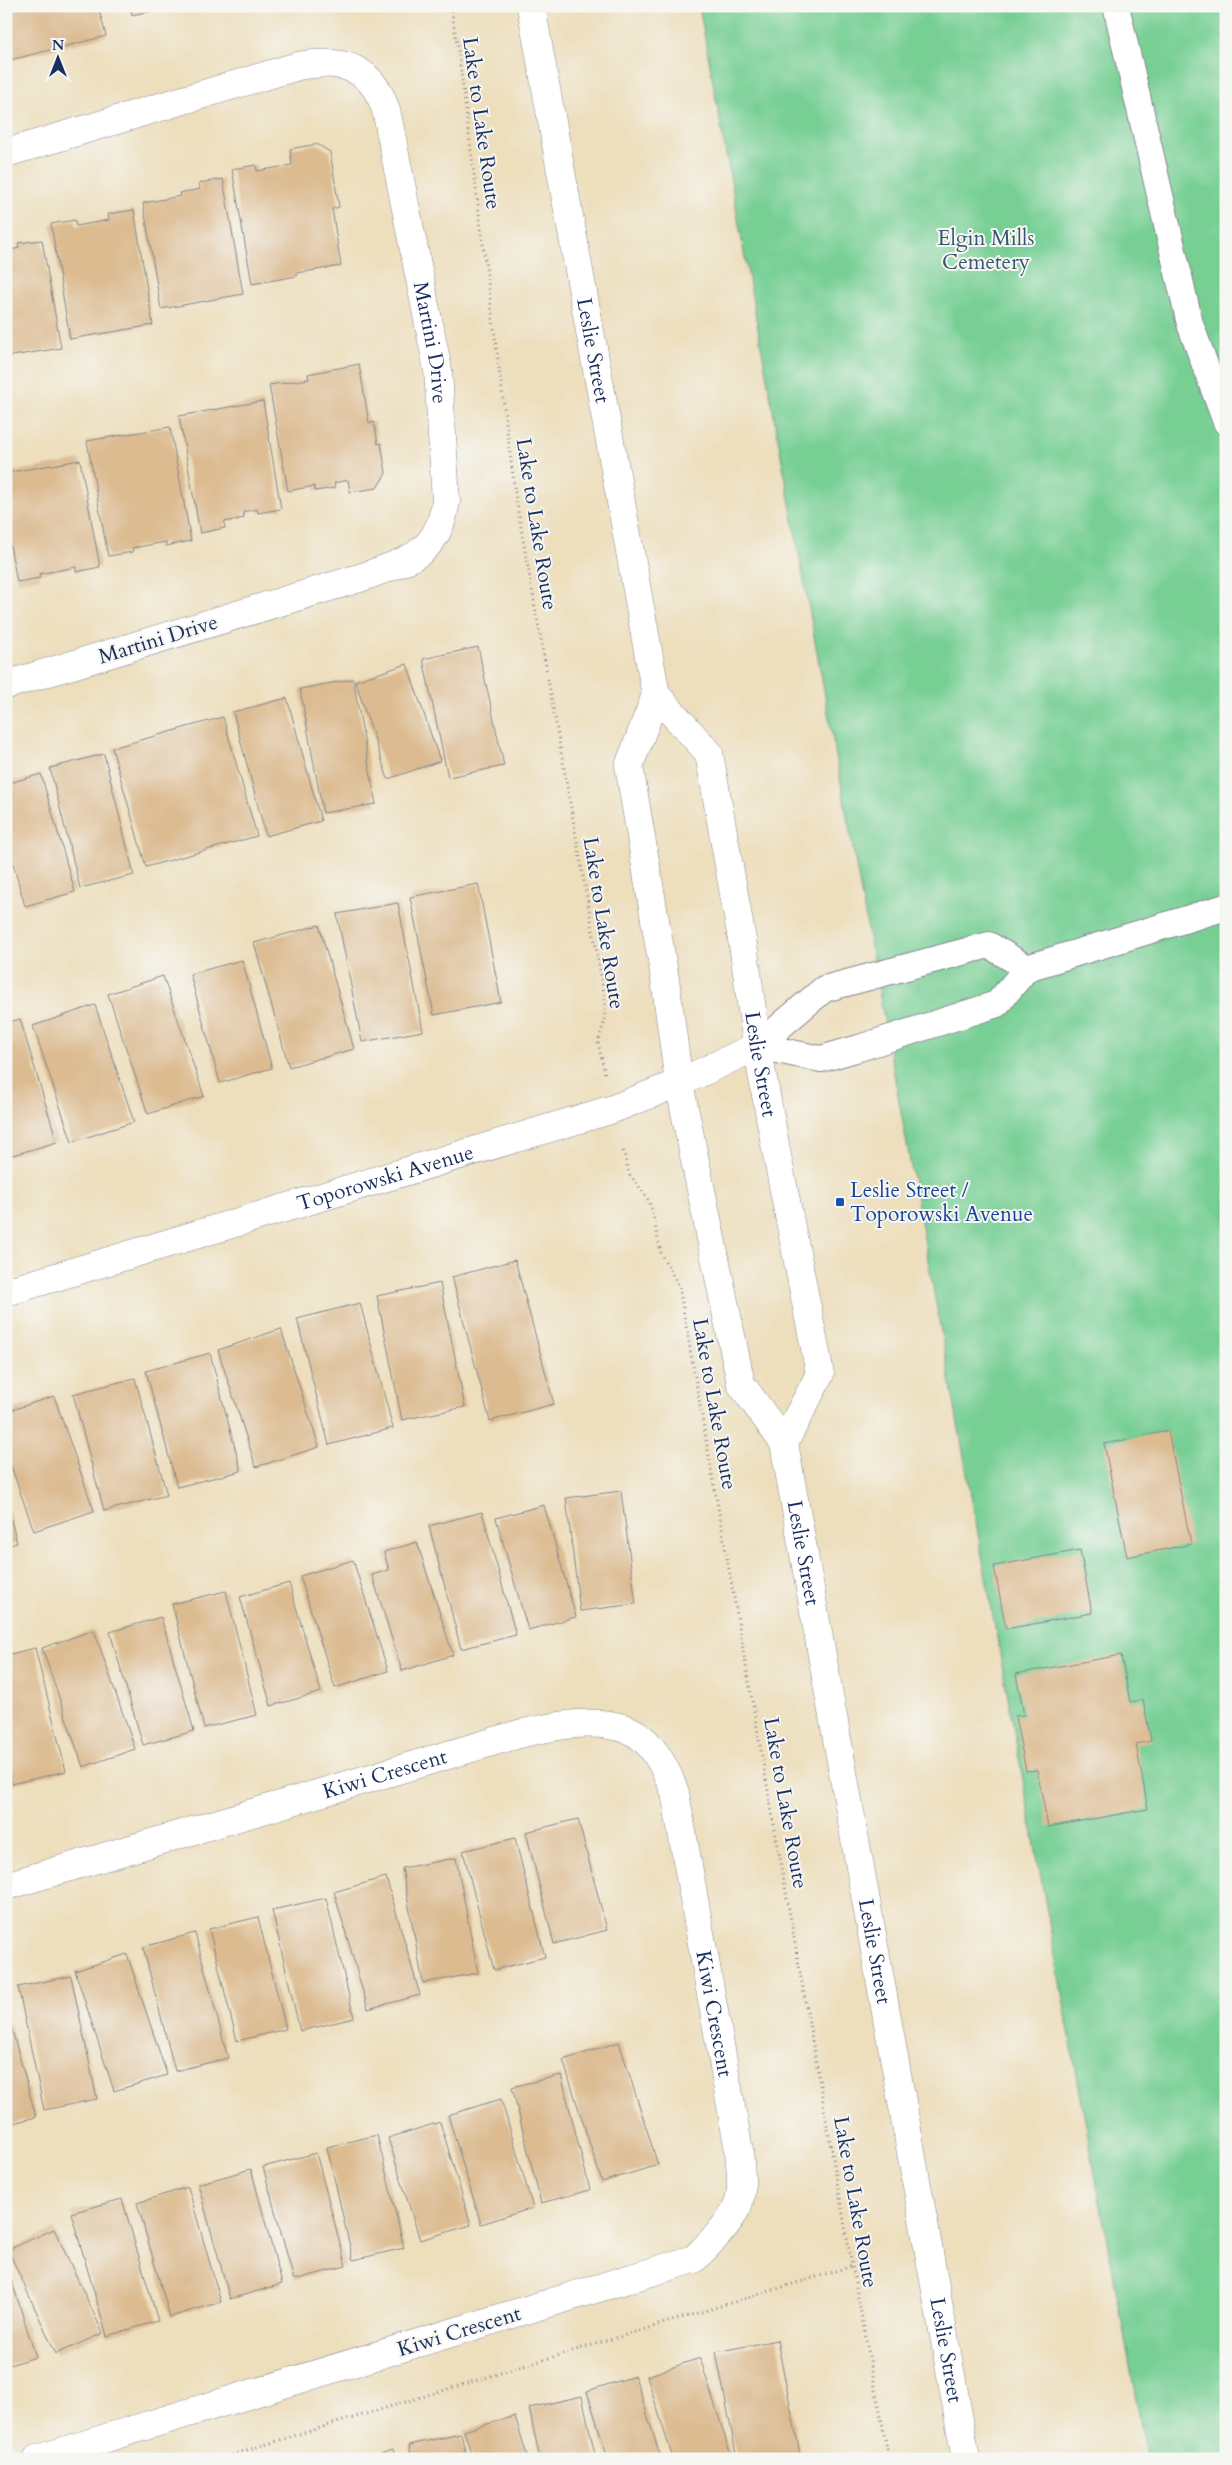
<svg xmlns="http://www.w3.org/2000/svg" width="1232" height="2465" font-family="Cardo,serif">
  <style>
    .green { fill: #77cf94; stroke: #497f79 }
    .building { fill: #dcbb91 }
    .lines { fill: none; stroke-linecap: round; stroke-linejoin: round }
    .lane-casing { stroke: #84868d; stroke-width: 28 }
    .street-casing { stroke: #84868d; stroke-width: 29 }
    .secondary-casing { stroke: #84868d; stroke-width: 29 }
    .path { stroke: #84868d; stroke-width: 3; stroke-dasharray: 1 4; stroke-linecap: butt }
    .lane { stroke: #fff; stroke-width: 26 }
    .street { stroke: #fff; stroke-width: 28 }
    .secondary { stroke: #fff; stroke-width: 28 }
    .transit-dot { fill: #1a4fb4; stroke: #f6f6f2; stroke-width: 2 }
    .labels { text-anchor: middle; stroke-width: 4; stroke-linejoin: round; paint-order: stroke }
    .street-label { font-size: 21px; fill: #1b2f5e; stroke: #f6f6f2 }
    .park-label { font-size: 21px; fill: #32576c; stroke: #f6f6f2 }
    .transit-label { font-size: 21px; fill: #164399; stroke: #f6f6f2; text-anchor: start }
  </style>
  <rect width="100%" height="100%" fill="#f6f6f2"/>
  <filter id="ink" filterUnits="userSpaceOnUse"><feTurbulence type="fractalNoise" baseFrequency=".02" numOctaves="2"/><feDisplacementMap in="SourceGraphic" scale="10" xChannelSelector="R" yChannelSelector="G"/><feConvolveMatrix kernelMatrix="1 2 1 2 8 2 1 2 1" color-interpolation-filters="sRGB"/></filter>
  <filter id="wash" filterUnits="userSpaceOnUse"><feTurbulence type="fractalNoise" baseFrequency=".0096" numOctaves="4" result="noise"/><feDisplacementMap in="SourceGraphic" scale="20" xChannelSelector="R" yChannelSelector="G"/><feGaussianBlur stdDeviation="1.12" result="paint"/><feColorMatrix in="noise" values="0 0 0 0 0 0 0 0 0 0 0 0 0 0 0 0 0 1.4 0 .05"/><feComposite in="paint" operator="in"/></filter>
  <g filter="url(#wash)">
    <rect width="100%" height="100%" fill="#eddebc"/>
    <!-- green -->
    <path class="green" d="M699,6h527v2453h-79z"/>
    <g id="blocks">
      <!-- building -->
      <g class="building">
        <path d="M6,6h92l8,30 -100,25z"/>
        <path d="M130,6h39v1l-37,8z"/>
        <path d="M317,144l13,8 9,55 -7,2 9,57 -44,7v3l-45,8 -20,-115 24,-4 1,6 35,-6 -2,-16z"/>
        <path d="M223,179l20,115 -82,15 -18,-106 38,-7 -1,-3 20,-4 -1,-6z"/>
        <path d="M134,210l19,115 -83,14 -19,-115 24,-4 1,6 33,-6 -1,-6z"/>
        <path d="M42,240l19,108 -55,9v-106l13,-3 -1,-5z"/>
        <path d="M359,364l10,59 5,-1 4,22 3,-1 5,30 -9,15 -27,4 -2,-12 -14,3 1,5 -20,3 -1,-5 -26,5 -19,-106 40,-6 -1,-5z"/>
        <path d="M263,401l18,108 -23,4 -1,-4 -14,3 1,6 -20,4 1,6 -25,5 -21,-117z"/>
        <path d="M170,427l21,114 -25,5v-4l-34,6 1,4 -25,4 -21,-115z"/>
        <path d="M80,460l20,107 -24,5v-5l-37,7 1,4 -23,4 -11,-58v-51z"/>
        <path d="M478,647l26,119 -56,11 -25,-118z"/>
        <path d="M407,664l33,97 -52,18 -33,-98z"/>
        <path d="M353,679l23,125 -53,9 -23,-124z"/>
        <path d="M287,698l34,123 -55,15 -33,-124z"/>
        <path d="M223,717l34,119 -111,31 -34,-119z"/>
        <path d="M104,754l30,121 -54,13 -30,-120z"/>
        <path d="M41,774l34,118 -50,14 -19,-67v-55z"/>
        <path d="M478,884l23,118 -67,13 -24,-118z"/>
        <path d="M398,903l25,128 -61,11 -25,-128z"/>
        <path d="M319,925l35,124 -65,18 -35,-124z"/>
        <path d="M242,960l30,108 -52,15 -30,-109z"/>
        <path d="M163,976l41,120 -56,18 -40,-120z"/>
        <path d="M95,1005l39,117 -62,20 -39,-116z"/>
        <path d="M20,1019l37,123 -51,15v-134z"/>
        <path d="M515,1260l39,144 -64,17 -38,-144z"/>
        <path d="M440,1283l25,124 -63,13 -25,-124z"/>
        <path d="M360,1303l33,125 -64,17 -32,-126z"/>
        <path d="M281,1329l38,118 -63,20 -38,-117z"/>
        <path d="M210,1353l31,118 -64,16 -31,-116z"/>
        <path d="M135,1378l32,117 -63,16 -31,-117z"/>
        <path d="M54,1396l40,115 -60,20 -28,-79v-40z"/>
        <path d="M1168,1431l23,113 -64,13 -23,-113z"/>
        <path d="M621,1491l15,113 -56,7 -14,-113z"/>
        <path d="M6,1501l11,42 -11,3z"/>
        <path d="M544,1505l32,112 -48,13 -32,-112z"/>
        <path d="M482,1512l34,123 -55,14 -32,-123z"/>
        <path d="M417,1542l36,113 -51,16 -30,-96 17,-5 -5,-18z"/>
        <path d="M1080,1550l12,63 -86,16 -12,-63z"/>
        <path d="M353,1560l35,111 -53,17 -35,-112z"/>
        <path d="M289,1583l32,109 -50,14 -31,-109z"/>
        <path d="M226,1591l31,124 -53,13 -32,-124z"/>
        <path d="M161,1617l33,114 -51,14 -33,-113z"/>
        <path d="M94,1630l41,119 -52,18 -41,-119z"/>
        <path d="M35,1648l31,123 -54,13 -6,-24v-105z"/>
        <path d="M1121,1655l9,47 13,-2 8,41 -15,3 12,65 -100,18 -11,-57 -11,1 -11,-55 9,-1 -8,-41z"/>
        <path d="M578,1819l29,111 -53,14 -28,-112z"/>
        <path d="M515,1838l30,119 -51,13 -31,-119z"/>
        <path d="M456,1858l22,115 -55,10 -21,-115z"/>
        <path d="M386,1877l34,118 -52,14 -34,-117z"/>
        <path d="M326,1898l28,120 -54,13 -28,-121z"/>
        <path d="M258,1917l28,112 -49,12 -28,-112z"/>
        <path d="M195,1933l33,125 -53,13 -32,-124z"/>
        <path d="M127,1954l40,121 -53,16 -39,-120z"/>
        <path d="M71,1976l26,123 -53,11 -26,-123z"/>
        <path d="M6,2008l30,109 -30,8z"/>
        <path d="M619,2042l39,123 -56,17 -39,-122z"/>
        <path d="M561,2075l29,115 -49,13 -29,-116z"/>
        <path d="M501,2099l32,109 -52,16 -33,-109z"/>
        <path d="M440,2122l31,103 -51,15 -32,-102z"/>
        <path d="M377,2135l27,113 -51,12 -26,-113z"/>
        <path d="M316,2153l30,113 -52,14 -31,-113z"/>
        <path d="M251,2169l31,115 -52,15 -32,-115z"/>
        <path d="M188,2187l33,115 -51,15 -33,-114z"/>
        <path d="M122,2199l36,122 -51,15 -36,-123z"/>
        <path d="M54,2229l49,104 -47,21 -48,-104z"/>
        <path d="M6,2263l30,94 -30,9z"/>
        <path d="M777,2340l24,119h-64l-21,-107z"/>
        <path d="M700,2358l32,101h-59l-26,-83z"/>
        <path d="M635,2376l26,83h-53l-21,-68z"/>
        <path d="M582,2396l14,63h-56l-11,-51z"/>
        <path d="M515,2416l13,43h-55l-9,-28z"/>
        <path d="M461,2434l6,25h-55l-3,-14z"/>
        <path d="M393,2450l3,9h-30v-1z"/>
      </g>
    </g>
  </g>
  <g filter="url(#ink)">
    <use href="#blocks" fill-opacity="0" stroke="#84868d" stroke-width="1"/>
    <g class="lines">
      <defs>
        <g id="lane">
          <path d="M1116,6l74,318 36,98"/>
          <path d="M757,1046l64,13 38,-11 138,-44 30,-36 199,-61"/>
          <path d="M757,1046l67,-57 165,-44 38,23"/>
        </g>
        <g id="street">
          <path id="s1" d="M6,153l292,-87c45,-8 76,1 89,48l51,256 8,131c-8,53 -35,58 -80,75l-360,109"/>
          <path id="s2" d="M6,1292l607,-183 66,-26 78,-37"/>
          <path id="s3" d="M6,1886l513,-152c35,-8 75,-17 110,-4 23,9 39,42 46,63l64,358c1,16 5,38 -1,54 -9,20 -28,38 -44,54l-657,200"/>
        </g>
        <g id="secondary">
          <path id="s4" d="M531,6l125,689 -27,71 36,213 14,104 62,301 43,59 182,1016"/>
          <path id="s5" d="M656,695l53,58 35,198 13,95 20,109 43,219 -36,69"/>
        </g>
      </defs>
      <!-- lane casing -->
      <use href="#lane" class="lane-casing"/>
      <!-- street casing -->
      <use href="#street" class="street-casing"/>
      <!-- secondary casing -->
      <use href="#secondary" class="secondary-casing"/>
      <!-- path -->
      <g class="path">
        <path d="M451,6l8,51 57,443 89,498v22l-7,22 7,32"/>
        <path d="M622,1146l7,28 18,23 5,13 9,44 18,32 173,980 37,193"/>
        <path d="M218,2459l634,-193"/>
      </g>
      <!-- lane -->
      <use href="#lane" class="lane"/>
      <!-- street -->
      <use href="#street" class="street"/>
      <!-- secondary -->
      <use href="#secondary" class="secondary"/>
    </g>
  </g>
  <!-- markers -->
  <rect class="transit-dot" x="835" y="1197" width="10" height="10" rx="2.5"/>
  <g class="labels">
    <!-- street labels -->
    <g class="street-label">
      <text transform="translate(482 123) rotate(82)" y="7">Lake to Lake Route</text>
      <text dy="7" stroke="none"><textPath href="#s1" startOffset="652">Martini Drive</textPath></text>
      <text dy="7" stroke="none"><textPath href="#s4" startOffset="350">Leslie Street</textPath></text>
      <text transform="translate(537 524) rotate(81)" y="7">Lake to Lake Route</text>
      <text transform="translate(158 639) rotate(-17)" y="7">Martini Drive</text>
      <text transform="translate(604 923) rotate(81)" y="7">Lake to Lake Route</text>
      <text dy="7" stroke="none"><textPath href="#s5" startOffset="394">Leslie Street</textPath></text>
      <text dy="7" stroke="none"><textPath href="#s2" startOffset="396">Toporowski Avenue</textPath></text>
      <text transform="translate(715 1404) rotate(80)" y="7">Lake to Lake Route</text>
      <text dy="7" stroke="none"><textPath href="#s4" startOffset="1589">Leslie Street</textPath></text>
      <text dy="7" stroke="none"><textPath href="#s3" startOffset="395">Kiwi Crescent</textPath></text>
      <text transform="translate(786 1803) rotate(80)" y="7">Lake to Lake Route</text>
      <text dy="7" stroke="none"><textPath href="#s4" startOffset="1994">Leslie Street</textPath></text>
      <text dy="7" stroke="none"><textPath href="#s3" startOffset="951">Kiwi Crescent</textPath></text>
      <text transform="translate(856 2202) rotate(80)" y="7">Lake to Lake Route</text>
      <text transform="translate(459 2331) rotate(-17)" y="7">Kiwi Crescent</text>
      <text dy="7" stroke="none"><textPath href="#s4" startOffset="2399">Leslie Street</textPath></text>
    </g>
    <!-- park labels -->
    <g class="park-label">
      <text x="986" y="245">Elgin Mills<tspan x="986" dy="24">Cemetery</tspan></text>
    </g>
    <!-- transit labels -->
    <g class="transit-label">
      <text x="850" y="1197">Leslie Street /<tspan x="850" dy="24">Toporowski Avenue</tspan></text>
    </g>
  </g>
  <!-- margin -->
  <rect width="1232" height="2465" fill="none" stroke="#f6f6f2" stroke-width="25"/>
  <!-- north arrow -->
  <g transform="translate(58 58)" stroke="#f6f6f2" stroke-width="4" paint-order="stroke">
  <path d="M0-4L9 19L0 12L-9 19Z" fill="#1b2f5e"/>
  <text y="-8" font-size="14" font-weight="bold" text-anchor="middle" fill="#1b2f5e">N</text>
  </g>
</svg>
